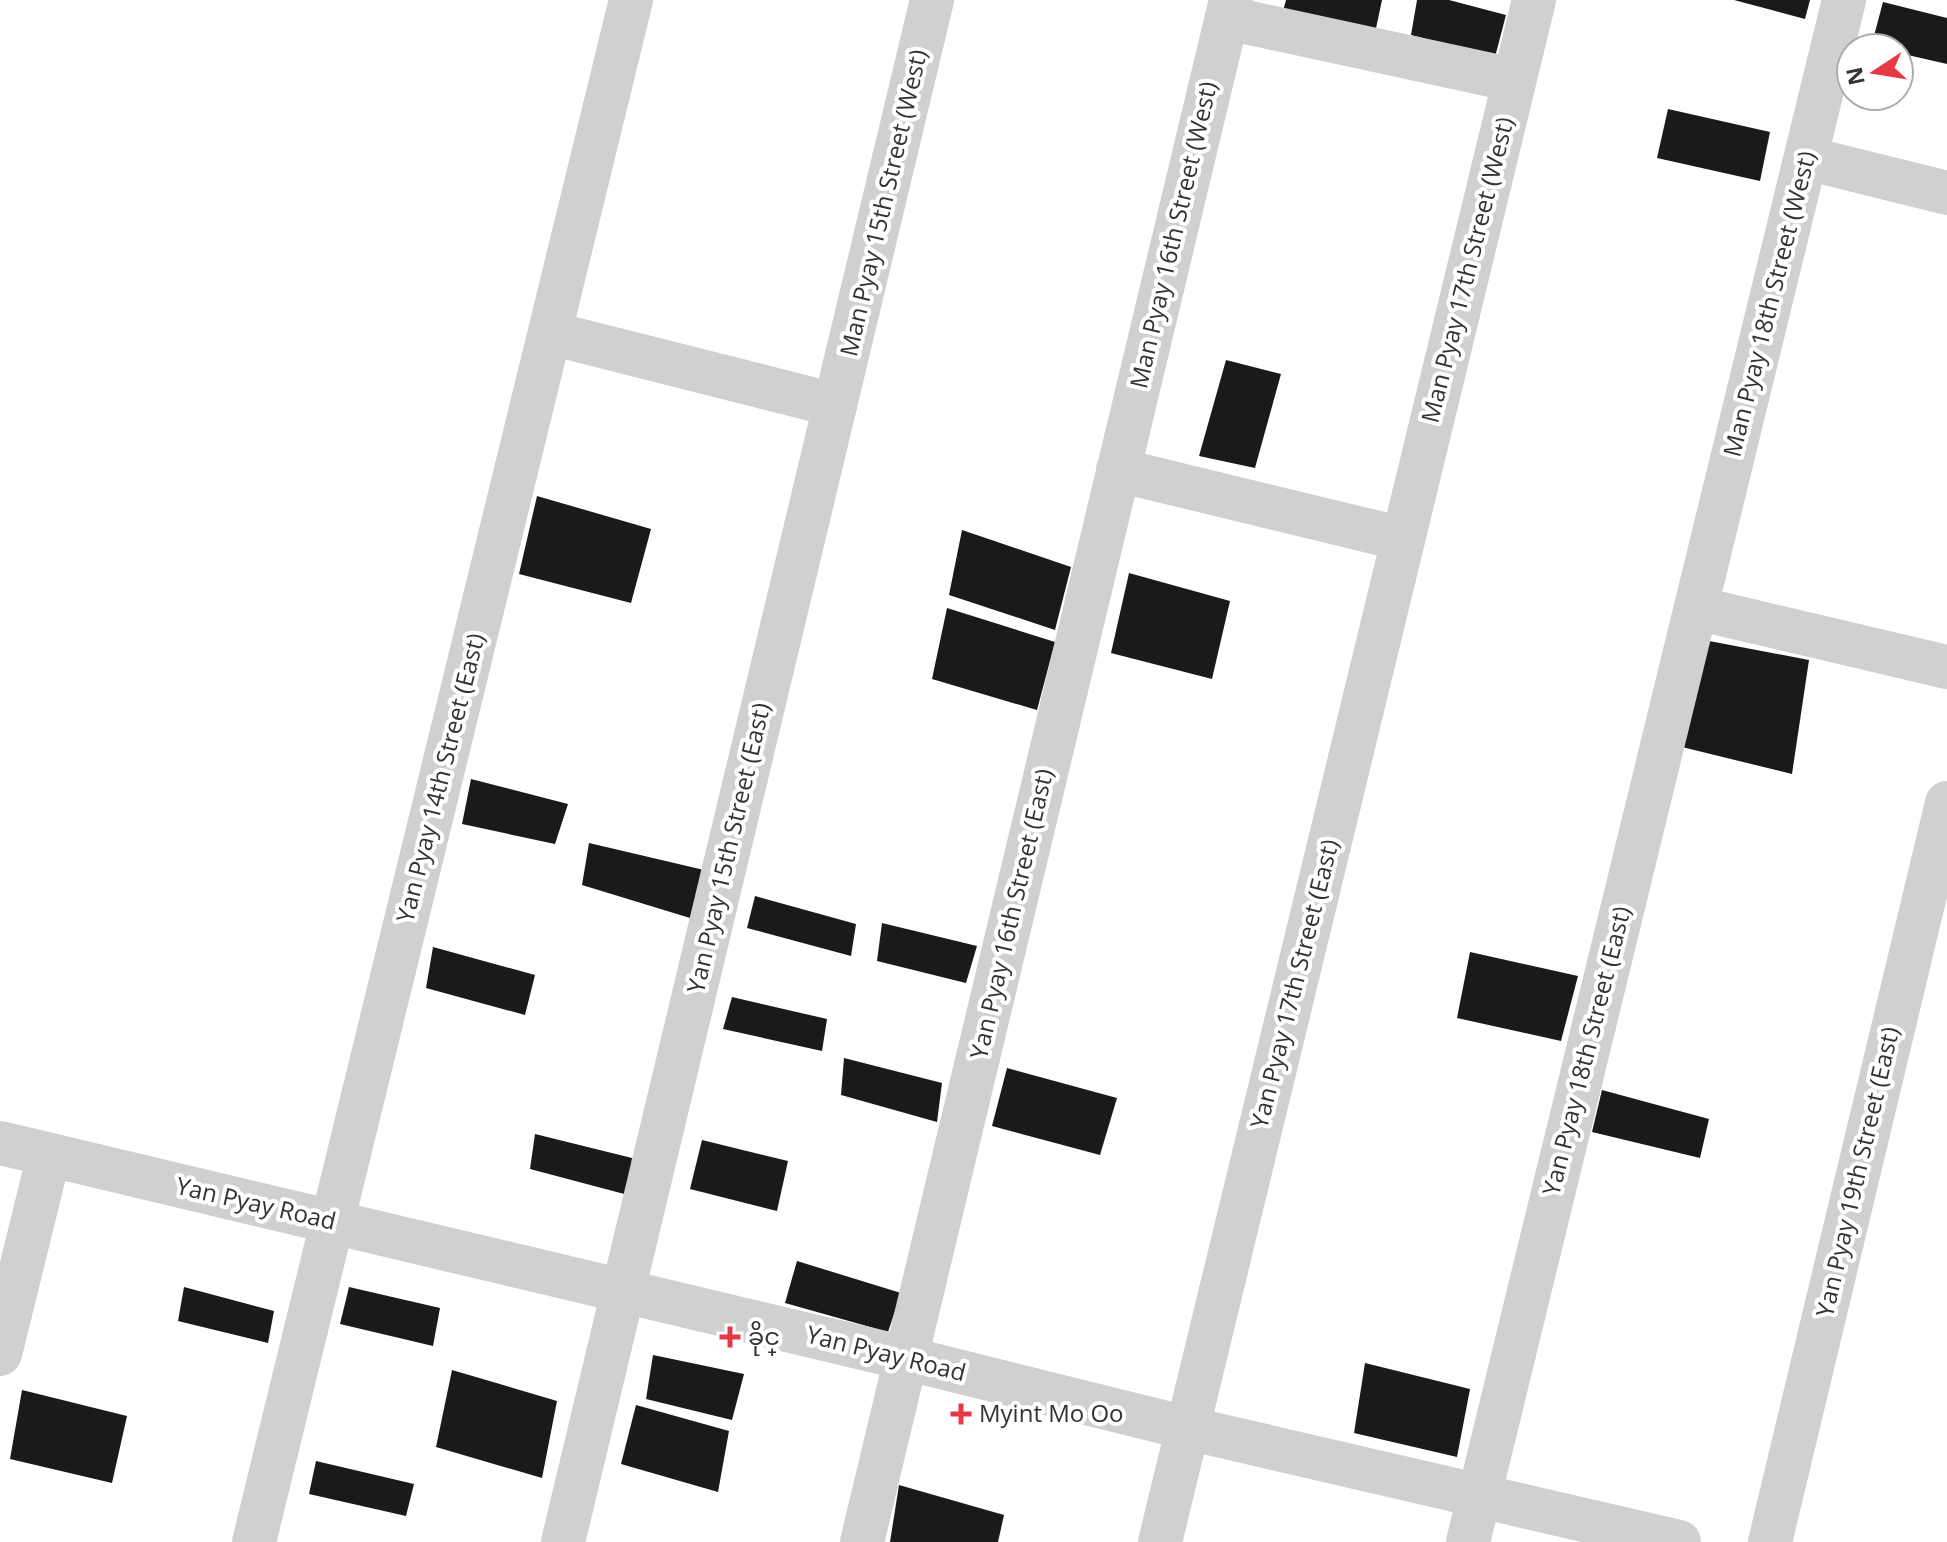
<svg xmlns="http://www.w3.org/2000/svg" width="1947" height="1542" font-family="'Open Sans','Noto Sans Myanmar',sans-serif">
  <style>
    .building { fill: #1a1a1a }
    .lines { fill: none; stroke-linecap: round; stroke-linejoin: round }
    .street { stroke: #d0d0d0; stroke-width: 44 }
    .poi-dot { fill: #e63946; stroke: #fff; stroke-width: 3 }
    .labels { text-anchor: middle; stroke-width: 8; stroke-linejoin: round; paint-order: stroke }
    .street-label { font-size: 24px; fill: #333; stroke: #fff }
    .poi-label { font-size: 24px; fill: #333; stroke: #fff; text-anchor: start }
  </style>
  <rect width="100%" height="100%" fill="#fff"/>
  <!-- building -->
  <g class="building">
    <path d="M1286,0h96l-7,33 -92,-22z"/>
    <path d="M1417,0h32l57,15 -11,42 -84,-22z"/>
    <path d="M1734,0h76l-5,19z"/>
    <path d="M1883,2l64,16v46l-48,-11v-5l-28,-1z"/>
    <path d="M1668,109l102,23 -10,49 -103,-23z"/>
    <path d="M1226,360l55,14 -26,94 -56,-12z"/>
    <path d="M537,496l114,33 -20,74 -112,-29z"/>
    <path d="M962,530l109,37 -16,63 -106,-35z"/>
    <path d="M1129,573l101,28 -18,78 -101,-26z"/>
    <path d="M947,608l108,34 -18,68 -105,-31z"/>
    <path d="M1704,640l105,20 -17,114 -110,-27z"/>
    <path d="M471,779l97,25 -13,40 -93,-20z"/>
    <path d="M589,843l115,27 -14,48 -108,-33z"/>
    <path d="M755,896l101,28 -5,32 -104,-28z"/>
    <path d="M882,923l95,23 -11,37 -89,-22z"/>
    <path d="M433,947l102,28 -10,40 -99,-27z"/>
    <path d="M1470,952l108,24 -17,65 -104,-23z"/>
    <path d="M732,997l95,22 -5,32 -99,-22z"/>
    <path d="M844,1058l98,25 -5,39 -96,-27z"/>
    <path d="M1007,1068l110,30 -17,57 -108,-29z"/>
    <path d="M1602,1090l107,29 -9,39 -108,-26z"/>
    <path d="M535,1134l97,24 -4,37 -98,-26z"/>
    <path d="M702,1140l86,21 -11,50 -87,-22z"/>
    <path d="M797,1261l104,32 -13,39 -103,-29z"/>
    <path d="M184,1287l90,24 -6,32 -90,-22z"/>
    <path d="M349,1287l91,21 -7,38 -93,-22z"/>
    <path d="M653,1355l91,19 -12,46 -86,-21z"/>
    <path d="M1365,1363l105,26 -13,68 -103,-24z"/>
    <path d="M452,1370l105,31 -15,77 -106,-31z"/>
    <path d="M22,1390l105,26 -15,67 -102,-24z"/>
    <path d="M636,1405l93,26 -11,61 -97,-28z"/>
    <path d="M316,1461l98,23 -8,32 -97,-22z"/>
    <path d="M899,1485l105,30 -6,27h-108z"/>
  </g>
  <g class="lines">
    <!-- street -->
    <g class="street">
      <path d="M1227,18l287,62"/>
      <path d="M1806,158l141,35"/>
      <path d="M550,333l285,72"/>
      <path d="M1118,470l285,69"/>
      <path d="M1696,608l251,59"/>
      <path d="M0,1143l905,215 282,70 492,114"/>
      <path d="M0,1354l49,-199"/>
      <path d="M254,1542l377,-1542"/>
      <path d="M563,1542l369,-1542"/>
      <path d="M862,1542l369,-1542"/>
      <path d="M1160,1542l374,-1542"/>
      <path d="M1468,1542l376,-1542"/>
      <path d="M1770,1542l177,-739"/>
    </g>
  </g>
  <!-- markers -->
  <g class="poi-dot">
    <path d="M726 1325h8v8h8v8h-8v8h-8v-8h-8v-8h8z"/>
    <path d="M957 1402h8v8h8v8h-8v8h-8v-8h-8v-8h8z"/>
  </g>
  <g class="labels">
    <!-- street labels -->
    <g class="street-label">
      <text transform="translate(884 203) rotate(-77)" y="8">Man Pyay 15th Street (West)</text>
      <text transform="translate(1174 235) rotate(-77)" y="8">Man Pyay 16th Street (West)</text>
      <text transform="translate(1468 270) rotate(-76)" y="8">Man Pyay 17th Street (West)</text>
      <text transform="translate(1770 304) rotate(-76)" y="8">Man Pyay 18th Street (West)</text>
      <text transform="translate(441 778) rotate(-76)" y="8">Yan Pyay 14th Street (East)</text>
      <text transform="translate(729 848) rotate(-77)" y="8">Yan Pyay 15th Street (East)</text>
      <text transform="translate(1012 914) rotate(-77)" y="8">Yan Pyay 16th Street (East)</text>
      <text transform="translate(1295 984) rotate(-76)" y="8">Yan Pyay 17th Street (East)</text>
      <text transform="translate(1587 1051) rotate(-76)" y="8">Yan Pyay 18th Street (East)</text>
      <text transform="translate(1858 1172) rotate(-77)" y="8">Yan Pyay 19th Street (East)</text>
      <text transform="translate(256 1204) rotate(13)" y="8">Yan Pyay Road</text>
      <text transform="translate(886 1354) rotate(14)" y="8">Yan Pyay Road</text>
    </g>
    <!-- poi labels -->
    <g class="poi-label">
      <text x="748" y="1345">ခိုင္</text>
      <text x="979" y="1422">Myint Mo Oo</text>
    </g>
  </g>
  <!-- north arrow -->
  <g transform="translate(1875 72) rotate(258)"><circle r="38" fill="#ffffff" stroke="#adadad" stroke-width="2"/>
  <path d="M0-6L14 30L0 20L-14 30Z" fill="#e63946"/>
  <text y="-12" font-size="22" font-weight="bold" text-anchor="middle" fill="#333333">N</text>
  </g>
</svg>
